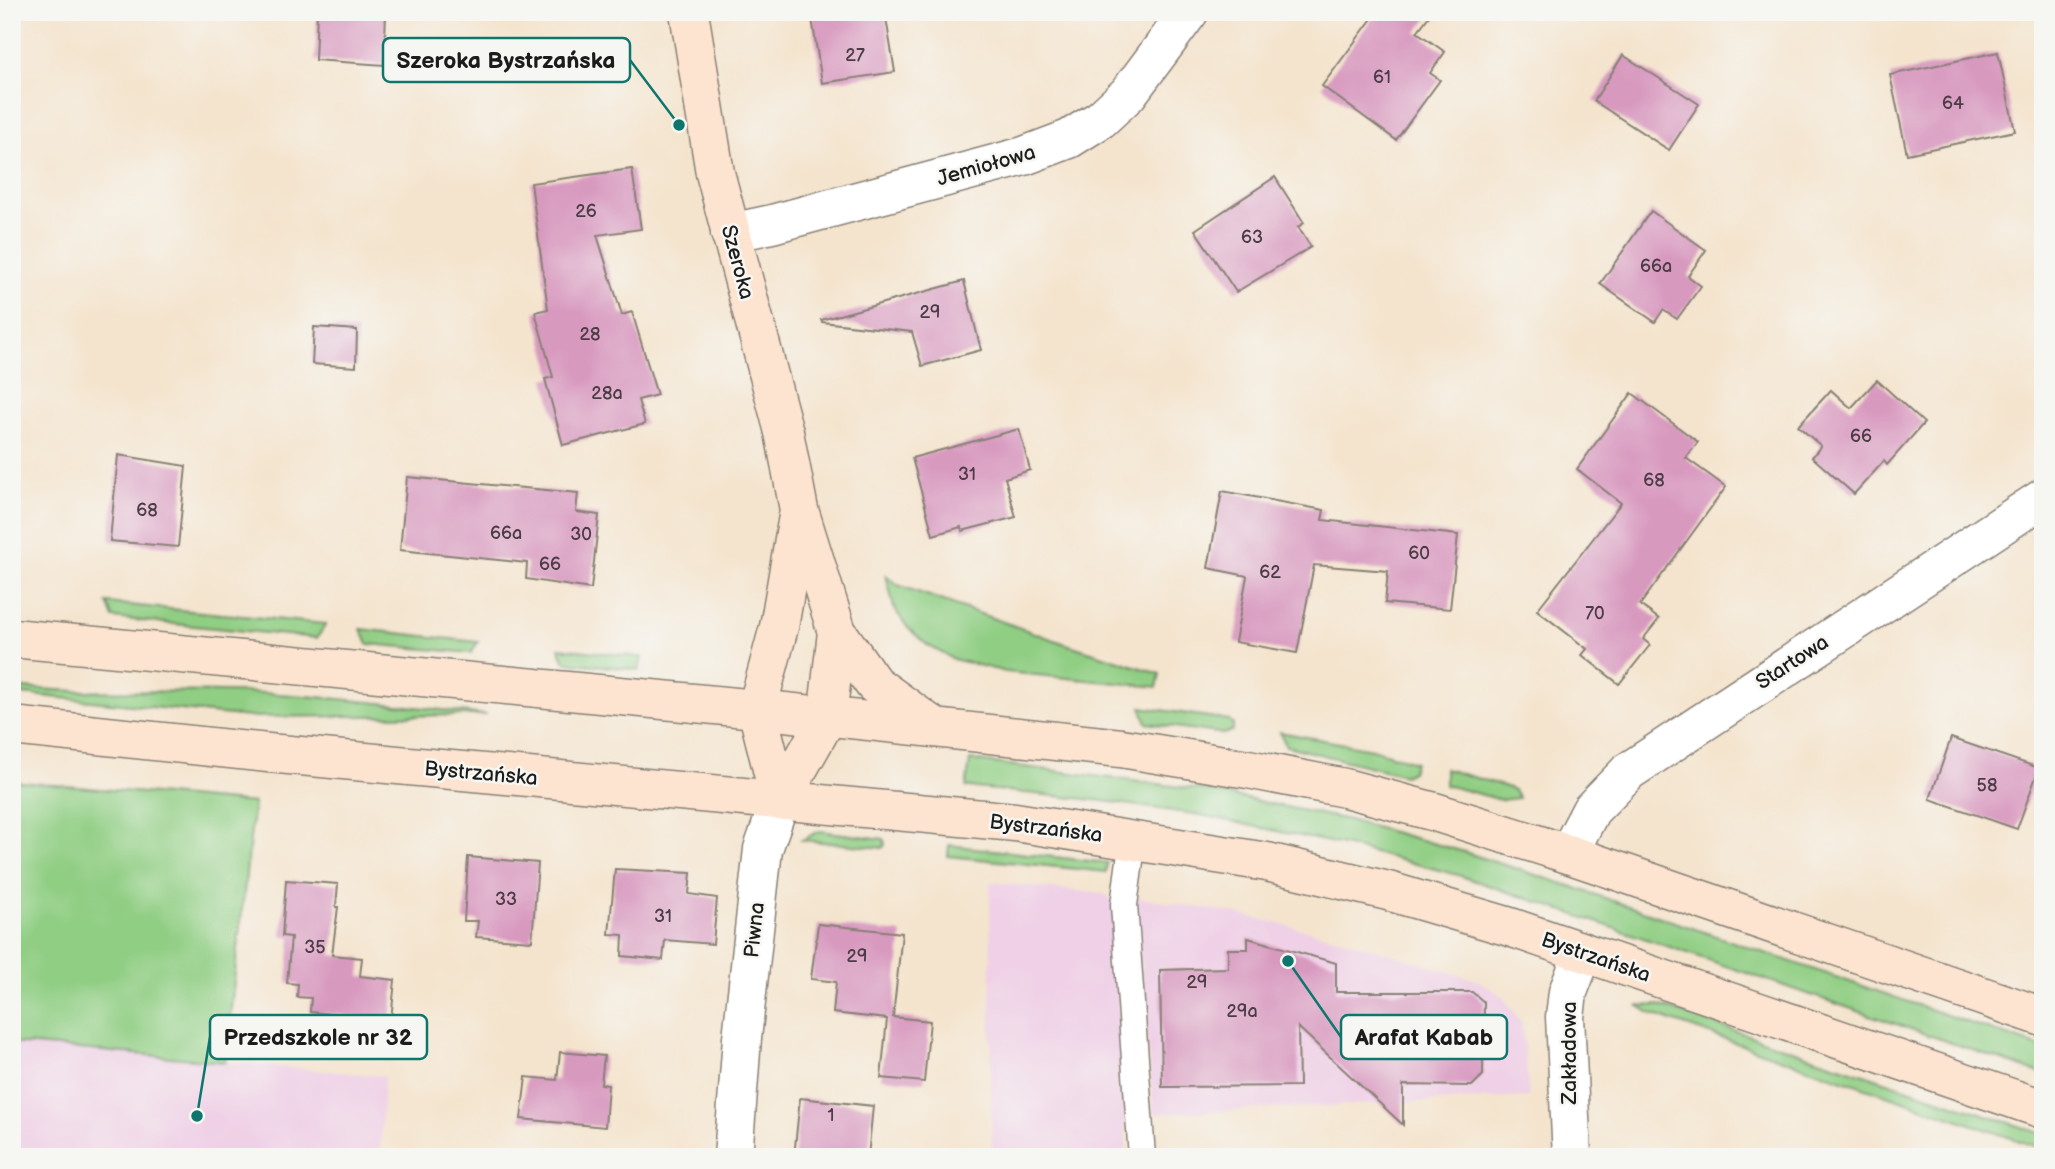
<svg xmlns="http://www.w3.org/2000/svg" width="2055" height="1169" font-family="'Balsamiq Sans',sans-serif">
  <style>
    .built { fill: #efd0e6 }
    .green { fill: #90ce83; stroke: #567550; stroke-width: 2 }
    .building { fill: #d899bf }
    .lines { fill: none; stroke-linecap: round; stroke-linejoin: round }
    .lane-casing { stroke: #888075; stroke-width: 29 }
    .street-casing { stroke: #888075; stroke-width: 41 }
    .secondary-casing { stroke: #888075; stroke-width: 41 }
    .lane { stroke: #fff; stroke-width: 26 }
    .street { stroke: #fff; stroke-width: 38 }
    .secondary { stroke: #fde4d0; stroke-width: 38 }
    .labels { text-anchor: middle; stroke-width: 5; stroke-linejoin: round; paint-order: stroke }
    .number-label { font-size: 18px; fill: #4b3b45 }
    .street-label { font-size: 21px; fill: #1c1c1c; stroke: #f6f6f2 }
    .leader { fill: none; stroke: #0f766e; stroke-width: 2.5 }
    .callout-dot { fill: #0f766e; stroke: #f6f6f2; stroke-width: 2.5 }
    .callout { fill: #f6f6f2; stroke: #0f766e; stroke-width: 2.5 }
    .callout-label { font-size: 23px; text-anchor: middle; font-weight: bold; fill: #1c1c1c }
  </style>
  <rect width="100%" height="100%" fill="#f6f6f2"/>
  <filter id="ink" filterUnits="userSpaceOnUse"><feTurbulence type="fractalNoise" baseFrequency=".0143" numOctaves="2"/><feDisplacementMap in="SourceGraphic" scale="14" xChannelSelector="R" yChannelSelector="G"/><feConvolveMatrix kernelMatrix="1 2 1 2 8 2 1 2 1" color-interpolation-filters="sRGB"/></filter>
  <filter id="wash" filterUnits="userSpaceOnUse"><feTurbulence type="fractalNoise" baseFrequency=".00686" numOctaves="4" result="noise"/><feDisplacementMap in="SourceGraphic" scale="28" xChannelSelector="R" yChannelSelector="G"/><feGaussianBlur stdDeviation="1.57" result="paint"/><feColorMatrix in="noise" values="0 0 0 0 0 0 0 0 0 0 0 0 0 0 0 0 0 1.4 0 .05"/><feComposite in="paint" operator="in"/></filter>
  <g filter="url(#wash)">
    <rect width="100%" height="100%" fill="#f4e4ce"/>
    <!-- built -->
    <g class="built">
      <path d="M990,882l116,12 7,8 14,255h-135z"/>
      <path d="M1134,897l100,16 104,25 141,43 24,16 19,27 7,73 -375,17z"/>
      <path d="M12,1043l372,33 -4,81h-368z"/>
    </g>
    <!-- green -->
    <g class="green">
      <path d="M886,575l12,10 165,58 97,31 -3,13 -151,-15 -53,-13 -26,-14 -19,-17 -14,-20z"/>
      <path d="M107,603l219,21 -9,14 -204,-20z"/>
      <path d="M361,629l117,13 -7,11 -103,-9z"/>
      <path d="M559,648l83,9 -3,13 -74,-8z"/>
      <path d="M12,687c84,8 168,2 251,6 75,4 150,14 224,22l-237,2 -238,-24z"/>
      <path d="M1141,707l88,13 4,4v6l-9,4 -77,-11z"/>
      <path d="M1280,732l92,17 43,13 -3,9 -8,4 -118,-29z"/>
      <path d="M970,760l234,30 145,30 112,31 103,33 479,164v26l-585,-199 -115,-30 -143,-30 -96,-14 -138,-14z"/>
      <path d="M1445,769l59,17 10,4 5,8 -18,2 -56,-15z"/>
      <path d="M12,781l242,22 -29,259 -213,-19z"/>
      <path d="M819,831l65,8 1,6 -3,3 -80,-8z"/>
      <path d="M949,845l158,18 -1,9 -158,-16z"/>
      <path d="M1658,1005l385,129v15l-391,-135 -13,-8z"/>
    </g>
    <g id="blocks">
      <!-- building -->
      <g class="building">
        <path d="M317,12h69l-2,53 -69,-5z"/>
        <path d="M811,12h74l10,60 -73,11z"/>
        <path d="M1377,12h55l-15,20 28,20 -15,21 10,7 -44,60 -74,-54z"/>
        <path d="M1998,52l17,79 -108,23 -17,-79z"/>
        <path d="M1623,55l76,49 -30,46 -75,-49z"/>
        <path d="M632,169l9,60 -44,6 25,80 10,-3 25,83 -19,5 7,24 -82,21 -18,-66 8,-2 -18,-65 13,-3 -17,-126z"/>
        <path d="M1275,177l29,46 -6,4 13,20 -75,45 -41,-62z"/>
        <path d="M1651,211l55,39 -18,26 13,10 -24,33 -14,-9 -8,12 -55,-38z"/>
        <path d="M964,281l17,69 -59,16 -10,-34 -90,-10 -1,-2z"/>
        <path d="M314,327l43,3 -1,37 -44,-3z"/>
        <path d="M1877,380l47,43 -37,42 -3,-4 -30,33 -42,-37 9,-11 -23,-20 33,-36 20,18z"/>
        <path d="M1632,393l66,49 -12,16 40,29 -86,118 19,14 -16,20 7,6 -31,39 -37,-29 5,-6 -50,-39 84,-107 -44,-34z"/>
        <path d="M1019,429l11,41 -25,8 11,39 -54,14 -1,-4 -28,8 -21,-77z"/>
        <path d="M118,455l68,11 -8,81 -68,-6z"/>
        <path d="M407,477l171,16 -2,19 23,3 -8,74 -65,-10 1,-16 -127,-13z"/>
        <path d="M1222,491l102,19 -2,10 136,15 -8,74 -65,-6 3,-32 -74,-6 -17,88 -62,-11 12,-66 -39,-8z"/>
        <path d="M1951,738l88,30 -22,61 -87,-30z"/>
        <path d="M468,857l70,6 -6,78 -56,-4 2,-16h-14z"/>
        <path d="M615,869l76,4 -2,21 28,4 -4,46 -48,-4 -2,20 -41,-4 1,-21 -14,-1z"/>
        <path d="M286,880l52,4 -2,23h2l-6,48 30,3 -2,18 35,4 -4,40 -81,-8 1,-14 -14,-1 1,-13 -11,-1 4,-46 -9,-1z"/>
        <path d="M818,924l84,9 -9,84 37,4 -6,61 -43,-4 6,-59 -54,-6 3,-31 -25,-3z"/>
        <path d="M1248,938l88,25v29h136l12,10 -1,73 -11,11 -69,-1v40l-105,-98 1,59 -137,1 -2,-117 68,-2v-19h20z"/>
        <path d="M560,1052l44,4 -3,28 7,1 -3,42 -84,-8 5,-42 31,3z"/>
        <path d="M800,1098l73,8 -5,51h-74z"/>
      </g>
    </g>
  </g>
  <g filter="url(#ink)">
    <use href="#blocks" fill-opacity="0" stroke="#888075" stroke-width="2"/>
    <g class="lines">
      <defs>
        <path id="lane" d="M1133,839l-9,66 18,252"/>
        <g id="street">
          <path d="M730,233l42,-9 252,-68 45,-17 32,-20 27,-25 61,-82"/>
          <path d="M1568,854l23,-44 38,-39 414,-273"/>
          <path d="M733,1157l9,-119 21,-189 17,-48"/>
          <path d="M1572,1157l-7,-140 3,-25 15,-39"/>
        </g>
        <g id="secondary">
          <path d="M689,12l26,161 69,259 15,78 38,122 37,52 61,44"/>
          <path d="M12,638l745,71 364,39 127,21 97,19 90,24 133,42 475,163"/>
          <path d="M12,726l256,27 747,69 252,40 121,29 122,36 533,182"/>
          <path d="M780,801l-23,-92 22,-82 19,-111"/>
          <path d="M780,801l47,-83 10,-86"/>
        </g>
      </defs>
      <!-- lane casing -->
      <use href="#lane" class="lane-casing"/>
      <!-- street casing -->
      <use href="#street" class="street-casing"/>
      <!-- secondary casing -->
      <use href="#secondary" class="secondary-casing"/>
      <!-- lane -->
      <use href="#lane" class="lane"/>
      <!-- street -->
      <use href="#street" class="street"/>
      <!-- secondary -->
      <use href="#secondary" class="secondary"/>
    </g>
  </g>
  <g class="labels">
    <!-- number labels -->
    <g class="number-label">
      <text x="855" y="61">27</text>
      <text x="1382" y="83">61</text>
      <text x="1953" y="109">64</text>
      <text x="586" y="217">26</text>
      <text x="1252" y="243">63</text>
      <text x="1656" y="272">66a</text>
      <text x="930" y="318">29</text>
      <text x="590" y="340">28</text>
      <text x="607" y="399">28a</text>
      <text x="1861" y="442">66</text>
      <text x="967" y="480">31</text>
      <text x="1654" y="486">68</text>
      <text x="147" y="516">68</text>
      <text x="506" y="539">66a</text>
      <text x="581" y="540">30</text>
      <text x="1419" y="559">60</text>
      <text x="550" y="570">66</text>
      <text x="1270" y="578">62</text>
      <text x="1595" y="619">70</text>
      <text x="1987" y="791">58</text>
      <text x="506" y="905">33</text>
      <text x="663" y="922">31</text>
      <text x="315" y="953">35</text>
      <text x="857" y="962">29</text>
      <text x="1197" y="988">29</text>
      <text x="1242" y="1017">29a</text>
      <text x="831" y="1121">1</text>
    </g>
    <!-- street labels -->
    <g class="street-label">
      <text transform="translate(986 165) rotate(-16)" y="7">Jemiołowa</text>
      <text transform="translate(738 262) rotate(75)" y="7">Szeroka</text>
      <text transform="translate(1792 662) rotate(-33)" y="7">Startowa</text>
      <text transform="translate(481 773) rotate(5)" y="7">Bystrzańska</text>
      <text transform="translate(1046 828) rotate(7)" y="7">Bystrzańska</text>
      <text transform="translate(754 930) rotate(-84)" y="7">Piwna</text>
      <text transform="translate(1596 957) rotate(19)" y="7">Bystrzańska</text>
      <text transform="translate(1569 1053) rotate(-90)" y="7">Zakładowa</text>
    </g>
  </g>
  <!-- callouts -->
  <path class="leader" d="M679 125L630 60M197 1116L210 1037M1288 961L1341 1037"/>
  <g class="callout-dot">
    <circle cx="679" cy="125" r="7"/>
    <circle cx="197" cy="1116" r="7"/>
    <circle cx="1288" cy="961" r="7"/>
  </g>
  <g class="callout">
    <rect x="383" y="38" width="247" height="44" rx="7"/>
    <rect x="210" y="1015" width="217" height="44" rx="7"/>
    <rect x="1341" y="1015" width="166" height="44" rx="7"/>
  </g>
  <g class="callout-label">
    <text x="506" y="68">Szeroka Bystrzańska</text>
    <text x="318" y="1045">Przedszkole nr 32</text>
    <text x="1424" y="1045">Arafat Kabab</text>
  </g>
  <!-- margin -->
  <rect width="2055" height="1169" fill="none" stroke="#f6f6f2" stroke-width="42"/>
</svg>
